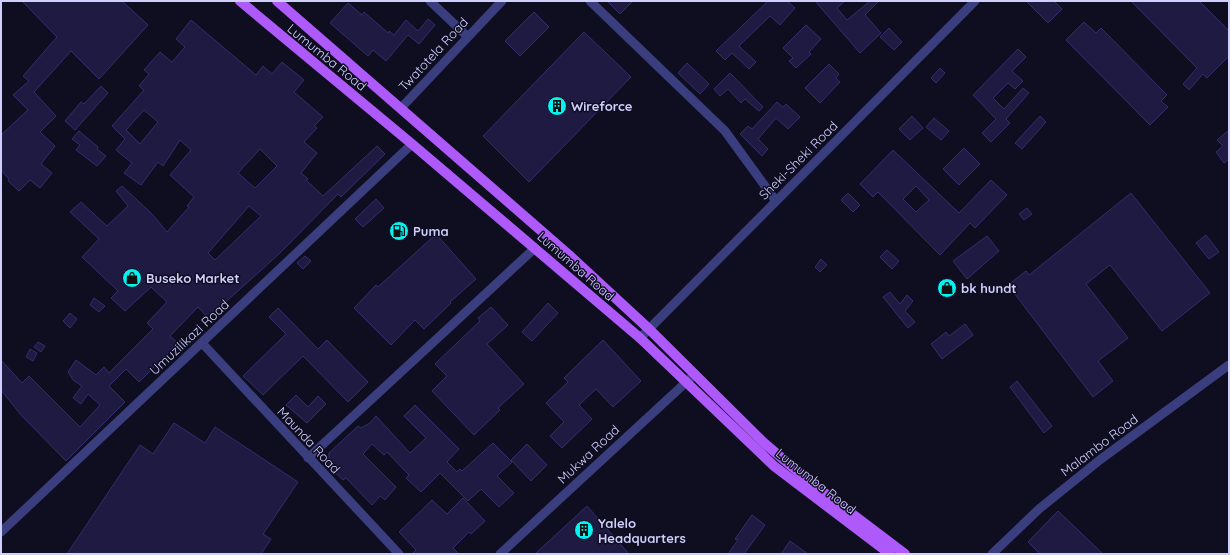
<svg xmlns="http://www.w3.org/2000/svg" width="1230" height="555" font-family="Quicksand,sans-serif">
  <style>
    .building { fill: #1e1a41; stroke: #332d6c; fill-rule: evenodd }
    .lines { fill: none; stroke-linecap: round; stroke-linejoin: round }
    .minor { stroke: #3a3e7e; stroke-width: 9 }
    .major { stroke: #ae59fa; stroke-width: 10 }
    .labels { text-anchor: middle; stroke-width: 3; stroke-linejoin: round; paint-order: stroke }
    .street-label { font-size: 13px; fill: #cfcffe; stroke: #0f0e21 }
    .poi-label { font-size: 13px; font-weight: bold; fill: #cfcffe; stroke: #0f0e21; text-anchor: start }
  </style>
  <rect width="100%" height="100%" fill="#0f0e21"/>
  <!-- building -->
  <g class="building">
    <path d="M22,1h100l26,24 -49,54 -28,-28 -37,41 22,24 -16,16 15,14 -14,18 11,9 -12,15 -10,-8 -11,11 -11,-10 1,-2 -8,-9v-35l27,-25 -15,-15 16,-14 -6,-5 34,-39z"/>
    <path d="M607,1h26l-13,13z"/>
    <path d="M768,1h19l8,7 -15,17 -10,-9 -31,30 17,16 -7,7 -17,-16 -7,7 -9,-9z"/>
    <path d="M815,1h30l-8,7 10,12 23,-19h9l-14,14 16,18 -21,20z"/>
    <path d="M1026,1h28l8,8 -14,14z"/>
    <path d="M1131,1h68l30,30v25l-22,22 -4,-4 -14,16 -6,-6 14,-16z"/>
    <path d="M348,3l14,12 2,-3 24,21 1,-2 5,4 12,-15 12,11 10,-12 7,6 -16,19 -11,-9 -22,26 -13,-11 -5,6 -38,-33z"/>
    <path d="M534,12l15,15 -29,29 -15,-15z"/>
    <path d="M191,20l65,55 7,-9 9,8 10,-12 22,18 -10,12 29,25 -9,9 3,2 -13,14 13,11 -16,20 7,6 -2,1 17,16 54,-50 8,8 -44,43 -3,-3 -58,59 -72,65 -10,-11 -28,29 8,7 -39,39 -13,-13 -17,17 16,16 -59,59 -45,-46 -20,-25v-30l21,23 7,-7 51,51 20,-22 -12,-11 -7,10 -8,-6 9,-12 -9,-6 -5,-8 8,-12 20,15 8,-8 5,6 44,-44 -6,-6 20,-21 -16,-15 -26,24 -14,-13 7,-7 -36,-34 17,-18 -29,-27 11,-10 26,24 21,-20 -12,-15 6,-5 30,28 15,18 22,-25 -2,-1 7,-9 -24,-22 21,-25 -11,-10 -17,26 -5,-4 -17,23 -17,-12 8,-10 -16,-13 9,-11 -13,-13 32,-36 -5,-4 10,-12 -5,-4 7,-8 9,-10 12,10 13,-15 -9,-8zM144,110l14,12 -18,22 -14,-14zM260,149l17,17 -22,22 -17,-15zM249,206l12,10 -46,44 -7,-7z"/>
    <path d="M1084,22l12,11 5,-5 66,67 -6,6 7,6 -18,18 -84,-85z"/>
    <path d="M806,25l15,14 -12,13 2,2 -15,14 -7,-7 4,-3 -10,-10z"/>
    <path d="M889,28l13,14 -8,8 -14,-13z"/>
    <path d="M584,32l47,45 -102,105 -46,-46z"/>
    <path d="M1018,49l8,8 -14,14 11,10 -8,8 -7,-6 -15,15 11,11 19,-21 6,5 -23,26 4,4 -19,19 -9,-9 14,-14 -23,-24z"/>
    <path d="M687,63l22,21 -9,10 -22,-21z"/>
    <path d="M829,64l10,10 -3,4 4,4 -20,21 -15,-15z"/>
    <path d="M940,68l5,5 -9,10 -5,-5z"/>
    <path d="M730,73l33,34 -4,4 -14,-12 -4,4 -13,-14 -8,7 -6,-7z"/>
    <path d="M101,86l7,7 -33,37 -10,-9 16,-19 3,2z"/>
    <path d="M777,102l6,5 3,-3 14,13 -12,12 -12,-11 -18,21 10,10 -6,7 -22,-22 8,-8 4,3z"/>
    <path d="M912,116l11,12 -13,12 -11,-11z"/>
    <path d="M1040,116l6,6 -24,27 -7,-6z"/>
    <path d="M934,118l15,13 -8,9 -15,-13z"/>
    <path d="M1229,130v29l-5,4 -8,-11 7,-6 -6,-6z"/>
    <path d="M79,131l19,16 -1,2 9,7 -9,10 -21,-16 4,-5 -8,-6z"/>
    <path d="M964,148l16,16 -21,21 -16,-16z"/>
    <path d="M893,150l66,63 32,-33 16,15 -32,33 -5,-5 -30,32 -62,-63 -5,5 -13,-13zM916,186l13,14 -13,12 -13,-13z"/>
    <path d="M848,193l12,12 -7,7 -12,-12z"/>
    <path d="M1131,193l79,100 -48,38 -52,-66 -24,19 42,54 -30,23 15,20 -20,16 -85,-112 18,-14 3,4z"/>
    <path d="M376,199l8,9 -21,19 -8,-8z"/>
    <path d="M1027,208l5,6 -8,6 -5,-6z"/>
    <path d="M436,234l40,45 -26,23 1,1 -27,26 -9,-9 -24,25 -37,-37 22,-23 2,2z"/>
    <path d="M1206,235l13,17 -10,7 -13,-16z"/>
    <path d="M987,236l12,15 -32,28 -14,-18z"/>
    <path d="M887,250l12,11 -7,8 -12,-12z"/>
    <path d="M305,256l6,5 -8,8 -6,-6z"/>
    <path d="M821,259l6,6 -7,7 -5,-5z"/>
    <path d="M890,292l10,12 7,-9 6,6 -8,10 10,11 -7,6 -25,-31z"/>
    <path d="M94,298l11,8 -6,6 -9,-7z"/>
    <path d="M548,303l10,10 -26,28 -10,-9z"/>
    <path d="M491,307l17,18 -21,19 37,40 -26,24 2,2 -26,25 -42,-44 15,-15 -12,-12 45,-43 -2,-3z"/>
    <path d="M278,308l40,41 9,-9 41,42 -20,20 -45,-46 -40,39 -20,-19 43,-42 -17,-17z"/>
    <path d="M70,313l7,6 -7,9 -7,-7z"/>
    <path d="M965,324l8,11 -31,24 -11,-15 15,-12 3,4z"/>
    <path d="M603,340l38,41 -28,26 -17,-18 -17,16 13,14 -30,29 -12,-12 14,-14 -18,-19 22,-21 -4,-4z"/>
    <path d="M38,342l7,4 -4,6 -7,-5z"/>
    <path d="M30,349l7,4 -4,8 -7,-4z"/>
    <path d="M1017,381l35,45 -8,7 -34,-46z"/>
    <path d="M296,395l12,12 10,-11 8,8 -19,19 -21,-18z"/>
    <path d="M415,405l44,44 -12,13 10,10 3,-3 2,2 31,-28 19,19 -15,14 17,17 -15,14 -18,-18 -13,12 -28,-28 -19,19 -15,-14 3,-3 -22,-23 -3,3 -12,-11 -9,10 33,33 -11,13 -5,-4 -8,9 -26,-27 -3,2 -11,-10 -3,-5v-12l29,-27 3,2 9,-5 6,-7 34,37 16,-15 -22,-22z"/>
    <path d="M174,423l31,20 10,-16 83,55 -35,52 8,5 -10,15h-194l73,-109 13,9z"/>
    <path d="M527,444l20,21 -16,16 -20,-21z"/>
    <path d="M463,498l22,23 -14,13 -2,-2 -16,16 6,6h-47l4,-4 -17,-18 33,-32 15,14z"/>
    <path d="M587,506l42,48h-94z"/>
    <path d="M1058,511l45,43h-63l-12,-12z"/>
    <path d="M752,515l13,10 -21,29h-16l10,-14 -3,-1z"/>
    <path d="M790,541l18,13h-27z"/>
  </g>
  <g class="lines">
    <!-- minor -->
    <g class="minor">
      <path d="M430,1l37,35"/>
      <path d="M590,1l135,130 51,70"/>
      <path d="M401,108l101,-107"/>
      <path d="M640,338l335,-337"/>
      <path d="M202,343l197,211"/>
      <path d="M308,458l227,-210"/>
      <path d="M1,532l411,-388"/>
      <path d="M500,554l195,-180"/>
      <path d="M992,554l47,-45 62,-50 128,-94"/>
    </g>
    <!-- major -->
    <g class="major">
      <path d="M240,1l172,143 228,194 134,128 116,88"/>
      <path d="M277,1l292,254 80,74 114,113 47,40 95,72"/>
    </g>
  </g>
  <!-- icons -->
  <defs>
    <symbol id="building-disc" viewBox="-11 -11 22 22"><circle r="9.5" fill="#07f1f1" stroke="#0f0e21"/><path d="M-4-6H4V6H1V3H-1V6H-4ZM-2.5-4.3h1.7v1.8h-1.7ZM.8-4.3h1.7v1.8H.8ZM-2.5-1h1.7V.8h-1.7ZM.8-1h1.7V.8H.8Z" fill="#111"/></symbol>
    <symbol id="fuel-disc" viewBox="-11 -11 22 22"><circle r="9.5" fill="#07f1f1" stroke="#0f0e21"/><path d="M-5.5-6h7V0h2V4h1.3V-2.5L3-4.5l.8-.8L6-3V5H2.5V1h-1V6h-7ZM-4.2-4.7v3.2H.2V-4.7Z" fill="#111"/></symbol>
    <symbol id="shop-disc" viewBox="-11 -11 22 22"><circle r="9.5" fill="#07f1f1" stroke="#0f0e21"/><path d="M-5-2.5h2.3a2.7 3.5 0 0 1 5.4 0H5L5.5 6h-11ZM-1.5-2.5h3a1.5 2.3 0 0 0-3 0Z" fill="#111"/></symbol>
  </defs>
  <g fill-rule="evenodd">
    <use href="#building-disc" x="546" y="95" width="22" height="22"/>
    <use href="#fuel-disc" x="388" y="220" width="22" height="22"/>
    <use href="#shop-disc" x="121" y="267" width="22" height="22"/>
    <use href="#shop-disc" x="936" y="277" width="22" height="22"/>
    <use href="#building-disc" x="573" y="519" width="22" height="22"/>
  </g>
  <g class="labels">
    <!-- street labels -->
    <g class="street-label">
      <text transform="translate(433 54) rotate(-47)" y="5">Twatotela Road</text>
      <text transform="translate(327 57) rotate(39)" y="5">Lumumba Road</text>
      <text transform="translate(798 160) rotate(-45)" y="5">Sheki-Sheki Road</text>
      <text transform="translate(576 266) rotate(41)" y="5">Lumumba Road</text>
      <text transform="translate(189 337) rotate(-43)" y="5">Umuzilikazi Road</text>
      <text transform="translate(309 440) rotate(47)" y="5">Maunda Road</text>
      <text transform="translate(1099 445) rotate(-37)" y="5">Malambo Road</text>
      <text transform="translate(588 454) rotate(-43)" y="5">Mukwa Road</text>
      <text transform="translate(816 481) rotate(38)" y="5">Lumumba Road</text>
    </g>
    <!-- poi labels -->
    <g class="poi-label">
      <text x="571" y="111">Wireforce</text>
      <text x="413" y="236">Puma</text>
      <text x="146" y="283">Buseko Market</text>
      <text x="961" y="293">bk hundt</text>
      <text x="598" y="528">Yalelo<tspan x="598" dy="15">Headquarters</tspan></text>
    </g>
  </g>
  <!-- border -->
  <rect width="1230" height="555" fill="none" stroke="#cfcffe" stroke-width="4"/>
</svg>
